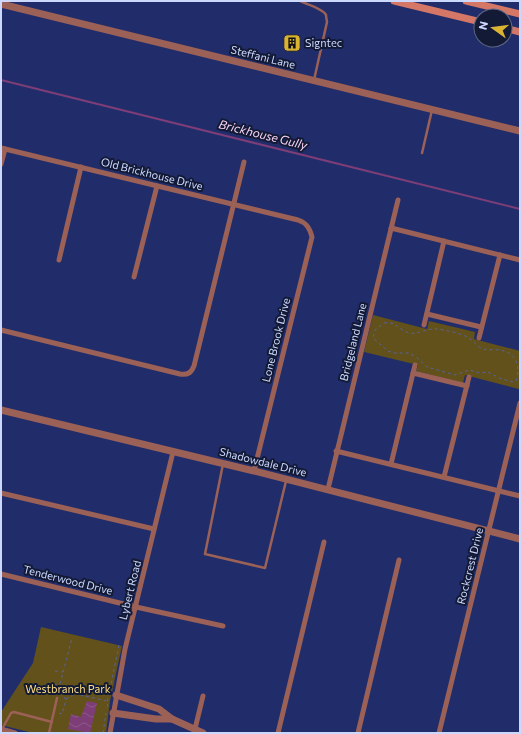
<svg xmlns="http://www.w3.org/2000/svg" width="521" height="734" font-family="Commissioner,sans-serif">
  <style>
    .park { fill: #62511b }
    .water { fill: url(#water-waves) }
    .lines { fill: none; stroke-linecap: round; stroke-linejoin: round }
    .stream { stroke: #7d3d77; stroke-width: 2 }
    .path { stroke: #576399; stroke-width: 1; stroke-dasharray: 3 3; stroke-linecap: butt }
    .service { stroke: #9c6156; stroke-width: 2.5 }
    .minor { stroke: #9c6156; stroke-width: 5 }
    .tertiary { stroke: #9c6156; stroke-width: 7 }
    .secondary { stroke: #d57767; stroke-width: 7 }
    .labels { text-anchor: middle; stroke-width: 4; stroke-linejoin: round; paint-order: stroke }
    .poi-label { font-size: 11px; fill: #ccd8fe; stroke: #131a35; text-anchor: start }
    .street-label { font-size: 11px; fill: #ccd8fe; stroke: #131a35 }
    .park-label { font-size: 11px; fill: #ffdf82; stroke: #131a35 }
    .water-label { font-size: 12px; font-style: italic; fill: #fad5f5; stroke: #131a35 }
  </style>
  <defs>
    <pattern id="water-waves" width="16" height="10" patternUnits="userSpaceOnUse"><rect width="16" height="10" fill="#7d3d77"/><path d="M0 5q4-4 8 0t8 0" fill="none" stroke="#8e588b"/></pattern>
  </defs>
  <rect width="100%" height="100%" fill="#212d6b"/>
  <!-- park -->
  <g class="park">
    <path d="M373,315l54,14 2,-8 46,11 -1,7 46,12v32l-1,6 -54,-14 -2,8 -47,-12 2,-6 -54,-13z"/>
    <path d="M41,627l81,19 -12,55 -4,32h-73l-32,-8v-13l32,-49z"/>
  </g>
  <!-- water -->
  <path class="water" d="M87,701l10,2 -7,30 -22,-4 3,-15 10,3z"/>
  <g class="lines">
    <!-- stream -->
    <path class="stream" d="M1,80l519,129"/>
    <!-- path -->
    <g class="path">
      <path d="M384,323c13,-2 14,7 25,10 9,2 18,-5 27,-4 9,1 25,4 33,9 4,3 7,7 12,10 5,3 12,1 18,2 17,2 22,16 17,31l-3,1 -14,-4 -11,-6 -8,1 -11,-3 -14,5 -28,-8 -12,-11 -7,-3h-14l-6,-2 -15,-13 2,-8z"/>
      <path d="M55,671l8,1"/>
      <path d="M49,683l10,3"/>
      <path d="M66,699l6,-3v-3l35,8"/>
      <path d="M108,707l-1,-5 2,-8 10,-49"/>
      <path d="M59,713l3,1 4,-14 -7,-12 13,-50"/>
      <path d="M103,733l3,-20"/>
    </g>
    <!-- service -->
    <g class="service">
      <path d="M300,1c6,3 24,8 26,14 0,1 1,7 1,7l-13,58"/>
      <path d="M422,153l10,-43"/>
      <path d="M223,464l-18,90 60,14 21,-87"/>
      <path d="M2,729l9,-16 3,-1 38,10"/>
      <path d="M49,733l8,-35"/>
    </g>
    <!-- minor -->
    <g class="minor">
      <path d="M1,148l297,72c9,3 12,9 14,17l-58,234"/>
      <path d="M1,164l4,-15"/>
      <path d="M391,228l129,32"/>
      <path d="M59,260l22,-93"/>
      <path d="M134,277l23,-91"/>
      <path d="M427,314l54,13"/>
      <path d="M424,325l20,-84"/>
      <path d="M1,330l179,44c8,1 11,-1 14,-8l50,-204"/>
      <path d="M479,338l21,-83"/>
      <path d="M413,373l54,13"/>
      <path d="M336,451l184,45"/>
      <path d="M391,464l24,-99"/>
      <path d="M444,477l25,-100"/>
      <path d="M328,489l70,-289"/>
      <path d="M1,493l153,36"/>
      <path d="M1,574l135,33 87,19"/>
      <path d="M1,729l14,4"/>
      <path d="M110,733l15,-84 48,-197"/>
      <path d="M194,733l9,-37"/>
      <path d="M278,733l46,-191"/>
      <path d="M358,733l41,-173"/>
      <path d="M439,733l81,-330"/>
    </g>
    <!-- tertiary -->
    <g class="tertiary">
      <path d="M1,4l519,127"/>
      <path d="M1,410l253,61 266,68"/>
      <path d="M116,695l43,14 13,10 31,14"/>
      <path d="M113,713l43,6h16"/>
    </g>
    <!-- secondary -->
    <g class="secondary">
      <path d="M394,1l87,21"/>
      <path d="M466,1l54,13"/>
      <path d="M505,28l15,4"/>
    </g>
  </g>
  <!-- icons -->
  <defs>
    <symbol id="building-square" viewBox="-11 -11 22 22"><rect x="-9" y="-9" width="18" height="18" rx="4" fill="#dab333" stroke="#131a35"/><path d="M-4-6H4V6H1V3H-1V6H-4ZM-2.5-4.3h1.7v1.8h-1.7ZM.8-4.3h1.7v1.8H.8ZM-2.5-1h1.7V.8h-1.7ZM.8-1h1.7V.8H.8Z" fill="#111"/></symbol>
  </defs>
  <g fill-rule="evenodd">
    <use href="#building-square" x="282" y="33" width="20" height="20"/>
  </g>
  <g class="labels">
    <!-- poi labels -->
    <g class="poi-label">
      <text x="305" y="47">Signtec</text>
    </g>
    <!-- street labels -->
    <g class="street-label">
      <text transform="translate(263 57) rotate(14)" y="4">Steffani Lane</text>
      <text transform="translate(152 174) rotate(14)" y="4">Old Brickhouse Drive</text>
      <text transform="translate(276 340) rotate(-76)" y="4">Lone Brook Drive</text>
      <text transform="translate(353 342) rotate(-76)" y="4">Bridgeland Lane</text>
      <text transform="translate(263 462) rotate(14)" y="4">Shadowdale Drive</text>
      <text transform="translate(470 566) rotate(-76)" y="4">Rockcrest Drive</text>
      <text transform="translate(68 580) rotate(14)" y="4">Tenderwood Drive</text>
      <text transform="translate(130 590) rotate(-76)" y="4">Lybert Road</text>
    </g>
    <!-- park labels -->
    <g class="park-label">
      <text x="68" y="693">Westbranch Park</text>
    </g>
    <!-- water labels -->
    <g class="water-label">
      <text transform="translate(263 135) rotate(14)" y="4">Brickhouse Gully</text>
    </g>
  </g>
  <!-- border -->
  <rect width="521" height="734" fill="none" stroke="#ccd8fe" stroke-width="4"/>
  <!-- north arrow -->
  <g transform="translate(493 28) rotate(284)"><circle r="19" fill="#131a35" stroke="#5d6685"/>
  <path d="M0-3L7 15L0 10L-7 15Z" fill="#dab333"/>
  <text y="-6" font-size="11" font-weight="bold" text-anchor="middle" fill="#ccd8fe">N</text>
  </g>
</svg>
